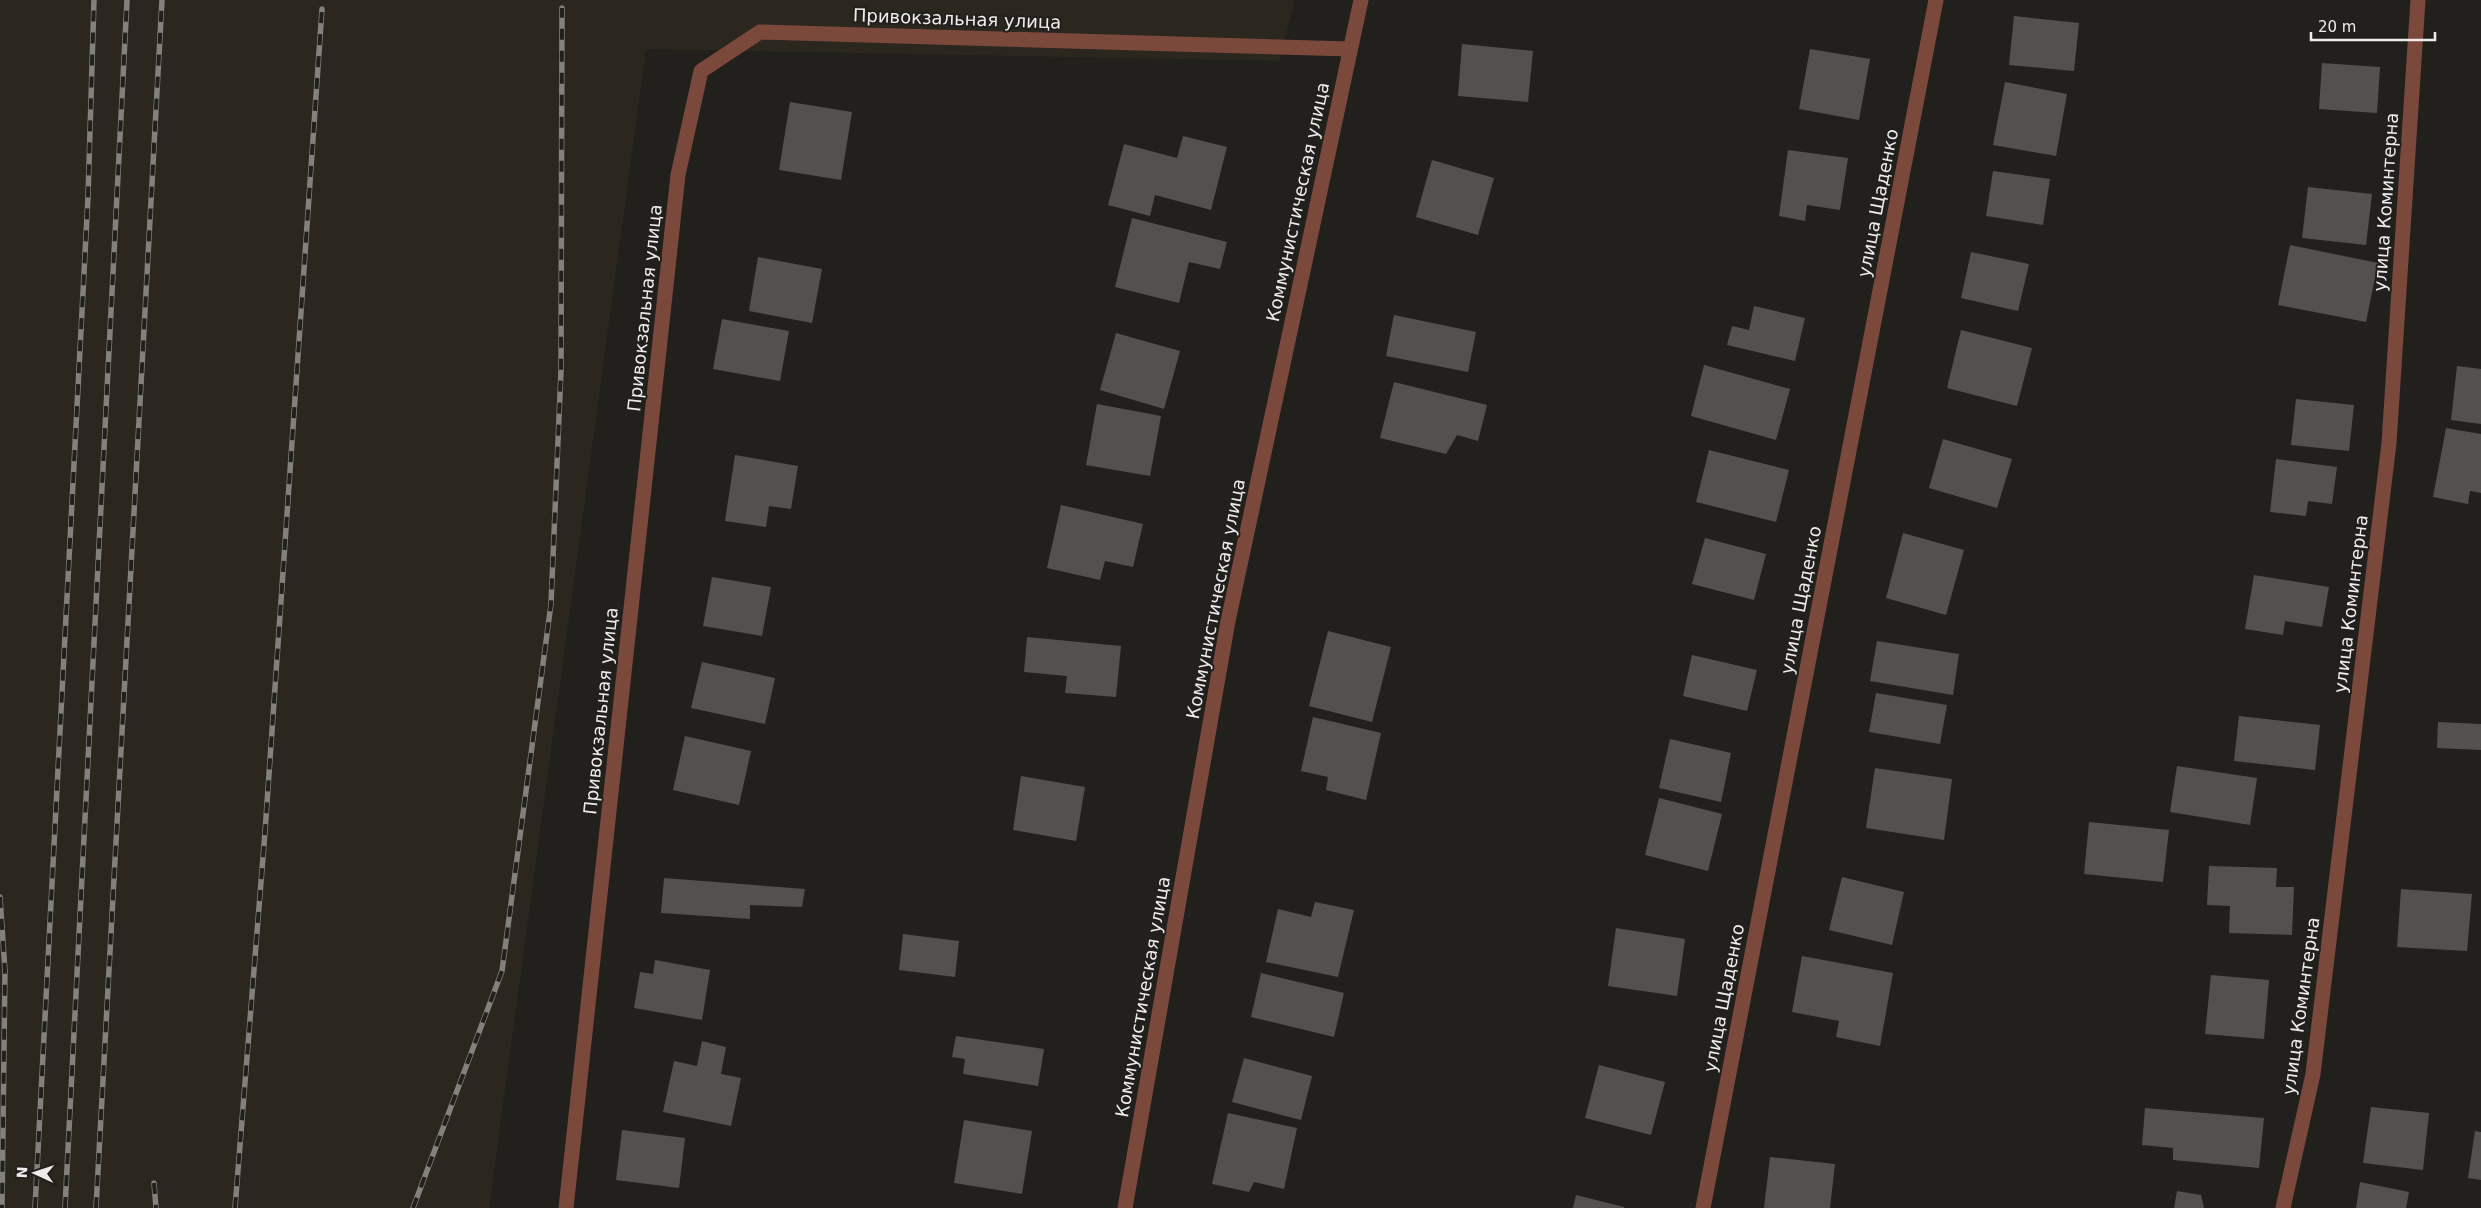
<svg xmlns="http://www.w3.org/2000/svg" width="2481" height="1208" font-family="'DejaVu Sans',sans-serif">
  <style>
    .built { fill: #2b271e }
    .building { fill: #53514d }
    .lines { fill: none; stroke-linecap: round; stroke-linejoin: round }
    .minor { stroke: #7b493c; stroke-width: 15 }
    .rail-casing { stroke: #82817e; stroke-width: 5.5 }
    .rail { stroke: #22201d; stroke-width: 4; stroke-dasharray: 11; stroke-linecap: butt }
    .labels { text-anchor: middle; stroke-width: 4; stroke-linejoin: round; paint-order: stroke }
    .street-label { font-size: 18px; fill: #eeedeb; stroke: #22201d }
  </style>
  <rect width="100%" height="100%" fill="#22201d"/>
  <!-- built -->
  <path class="built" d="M0,0h1295l-16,61 -633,-12 -157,1159h-489z"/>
  <!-- building -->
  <g class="building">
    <path d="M2014,16l65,7 -5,48 -65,-6z"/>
    <path d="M1462,44l71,7 -5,51 -70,-6z"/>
    <path d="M1810,49l60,10 -11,61 -60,-11z"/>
    <path d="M2322,63l58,4 -3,46 -58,-4z"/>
    <path d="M2005,82l62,12 -11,62 -63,-11z"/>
    <path d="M790,102l62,10 -11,68 -62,-10z"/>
    <path d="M1183,136l44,11 -16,63 -56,-15 -5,21 -42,-11 16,-61 53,14z"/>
    <path d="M1788,150l60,8 -8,52 -33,-5 -2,16 -26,-5z"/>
    <path d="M1432,160l62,18 -16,57 -62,-18z"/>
    <path d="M1993,171l57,8 -7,46 -57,-9z"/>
    <path d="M2308,187l64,7 -6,51 -64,-7z"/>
    <path d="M1132,218l95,24 -7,27 -31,-7 -10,41 -64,-16z"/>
    <path d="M2290,245l88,18 -12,59 -88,-17z"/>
    <path d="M1971,252l58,12 -11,47 -57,-13z"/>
    <path d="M758,257l64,12 -10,54 -63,-12z"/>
    <path d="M1754,306l51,12 -10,43 -68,-16 5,-19 17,4z"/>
    <path d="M1394,315l82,17 -8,40 -82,-16z"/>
    <path d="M722,319l67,12 -9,50 -67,-12z"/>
    <path d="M1961,330l71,18 -15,58 -70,-18z"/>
    <path d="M1116,333l64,18 -16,58 -64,-19z"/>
    <path d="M1704,365l86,24 -14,51 -85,-24z"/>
    <path d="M2457,366l24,3v55l-30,-4z"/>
    <path d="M1394,382l93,23 -9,36 -21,-6 -11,19 -66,-16z"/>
    <path d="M2296,399l58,6 -5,46 -58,-6z"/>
    <path d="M1097,404l64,12 -11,60 -64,-11z"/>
    <path d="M2446,428l35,6v59l-11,-2 -2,13 -35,-7z"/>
    <path d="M1943,439l69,20 -15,49 -68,-20z"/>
    <path d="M1709,450l80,20 -13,52 -80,-20z"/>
    <path d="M735,455l63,11 -7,43 -22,-3 -3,21 -41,-6z"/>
    <path d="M2276,459l61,8 -5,37 -24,-3 -2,15 -36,-4z"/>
    <path d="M1061,505l82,19 -10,43 -28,-6 -5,19 -53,-12z"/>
    <path d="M1903,533l61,17 -18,65 -60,-17z"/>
    <path d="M1705,538l61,16 -12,46 -62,-16z"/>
    <path d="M2254,575l75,12 -7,40 -37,-6 -2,14 -38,-6z"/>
    <path d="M712,577l59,10 -9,49 -59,-10z"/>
    <path d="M1328,631l63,16 -19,75 -63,-16z"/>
    <path d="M1027,637l94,9 -5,51 -51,-4 2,-17 -43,-4z"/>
    <path d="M1877,641l82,13 -6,41 -83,-14z"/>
    <path d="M1692,655l65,15 -10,41 -64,-15z"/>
    <path d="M702,662l73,16 -10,46 -74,-16z"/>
    <path d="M1876,693l71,12 -7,39 -71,-12z"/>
    <path d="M2239,716l81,9 -5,45 -81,-9z"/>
    <path d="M1313,717l68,16 -15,67 -40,-10 2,-13 -27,-6z"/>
    <path d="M2438,722l43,2v26l-44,-2z"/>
    <path d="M685,736l66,15 -12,54 -66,-15z"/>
    <path d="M1670,739l61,14 -10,49 -62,-14z"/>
    <path d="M2177,766l80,12 -7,47 -80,-13z"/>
    <path d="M1875,768l77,11 -8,61 -78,-12z"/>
    <path d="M1021,776l64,11 -9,54 -63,-11z"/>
    <path d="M1659,798l63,16 -14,57 -63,-16z"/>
    <path d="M2089,822l80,8 -6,52 -79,-8z"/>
    <path d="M2209,866l68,2 -1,19h18l-2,48 -63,-2 1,-27 -23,-1z"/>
    <path d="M1842,877l62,15 -12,53 -63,-15z"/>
    <path d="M664,878l141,11 -3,18 -52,-2v14l-89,-6z"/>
    <path d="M2401,889l71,5 -5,57 -70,-4z"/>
    <path d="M1315,902l39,8 -16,67 -72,-15 12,-53 33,8z"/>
    <path d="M1616,928l69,11 -8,57 -69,-10z"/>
    <path d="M903,934l56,7 -4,36 -56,-7z"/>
    <path d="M1802,956l91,17 -13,73 -44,-9 3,-16 -47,-9z"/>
    <path d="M655,960l55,10 -8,50 -68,-12 6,-36 13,2z"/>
    <path d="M1261,973l83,20 -10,44 -83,-20z"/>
    <path d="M2211,975l58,5 -5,59 -59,-5z"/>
    <path d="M956,1036l88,13 -6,37 -75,-12 2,-15 -13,-2z"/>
    <path d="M702,1041l24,6 -5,27 20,4 -10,48 -68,-14 11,-51 23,5z"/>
    <path d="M1244,1058l68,18 -11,44 -69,-18z"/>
    <path d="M1599,1065l66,17 -14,53 -66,-17z"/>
    <path d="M2371,1107l58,6 -6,57 -60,-7z"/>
    <path d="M2145,1108l119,10 -5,50 -86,-8v-12l-31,-3z"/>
    <path d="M1228,1113l69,15 -13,61 -30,-7 -5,10 -37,-8z"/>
    <path d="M964,1120l68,11 -10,63 -68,-11z"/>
    <path d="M622,1130l63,8 -6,50 -63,-8z"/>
    <path d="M2475,1131l6,1v48l-13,-2z"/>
    <path d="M1770,1157l65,7 -5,44h-66z"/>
    <path d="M2360,1182l49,10 -3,16h-50z"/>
    <path d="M2177,1191l24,4 3,13h-30z"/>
    <path d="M1576,1195l48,12v1h-51z"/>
  </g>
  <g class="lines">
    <!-- minor -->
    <g class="minor">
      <path d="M566,1208l112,-1033 23,-104 59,-39 590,17"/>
      <path d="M1125,1208l103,-587 133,-621"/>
      <path d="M1703,1208l233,-1208"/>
      <path d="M2283,1208l30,-134 76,-631 29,-443"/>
    </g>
    <defs>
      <g id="rail">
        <path d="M0,897l5,74 -3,237"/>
        <path d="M154,1183l2,25"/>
        <path d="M35,1208l53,-1011 6,-197"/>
        <path d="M65,1208l62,-1208"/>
        <path d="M96,1208l66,-1208"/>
        <path d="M235,1208l30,-376 57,-823"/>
        <path d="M413,1208l89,-237 49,-367 10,-233 1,-363"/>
      </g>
    </defs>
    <!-- rail casing -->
    <use href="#rail" class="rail-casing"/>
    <!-- rail -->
    <use href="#rail" class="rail"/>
  </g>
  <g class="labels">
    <!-- street labels -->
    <g class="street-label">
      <text transform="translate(957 19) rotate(2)" y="6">Привокзальная улица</text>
      <text transform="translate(1298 202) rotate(-78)" y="6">Коммунистическая улица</text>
      <text transform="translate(2386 202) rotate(-86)" y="6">улица Коминтерна</text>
      <text transform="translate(1878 203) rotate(-79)" y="6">улица Щаденко</text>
      <text transform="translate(645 308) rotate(-84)" y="6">Привокзальная улица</text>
      <text transform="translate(1216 599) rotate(-79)" y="6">Коммунистическая улица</text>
      <text transform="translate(1801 600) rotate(-79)" y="6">улица Щаденко</text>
      <text transform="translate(2351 604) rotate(-83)" y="6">улица Коминтерна</text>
      <text transform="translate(601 711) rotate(-84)" y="6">Привокзальная улица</text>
      <text transform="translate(1143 997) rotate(-80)" y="6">Коммунистическая улица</text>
      <text transform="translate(1724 998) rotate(-79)" y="6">улица Щаденко</text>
      <text transform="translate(2301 1006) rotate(-82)" y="6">улица Коминтерна</text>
    </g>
  </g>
  <!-- north arrow -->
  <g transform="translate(35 1173) rotate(273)" stroke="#22201d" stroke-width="4" paint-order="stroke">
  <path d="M0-4L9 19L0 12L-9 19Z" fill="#eeedeb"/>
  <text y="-8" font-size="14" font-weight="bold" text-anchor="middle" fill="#eeedeb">N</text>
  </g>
  <!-- scale -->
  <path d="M2311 32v8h124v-8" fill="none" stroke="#eeedeb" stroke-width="2.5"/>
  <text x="2318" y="32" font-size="15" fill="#eeedeb" stroke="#22201d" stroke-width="4" paint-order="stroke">20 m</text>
</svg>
